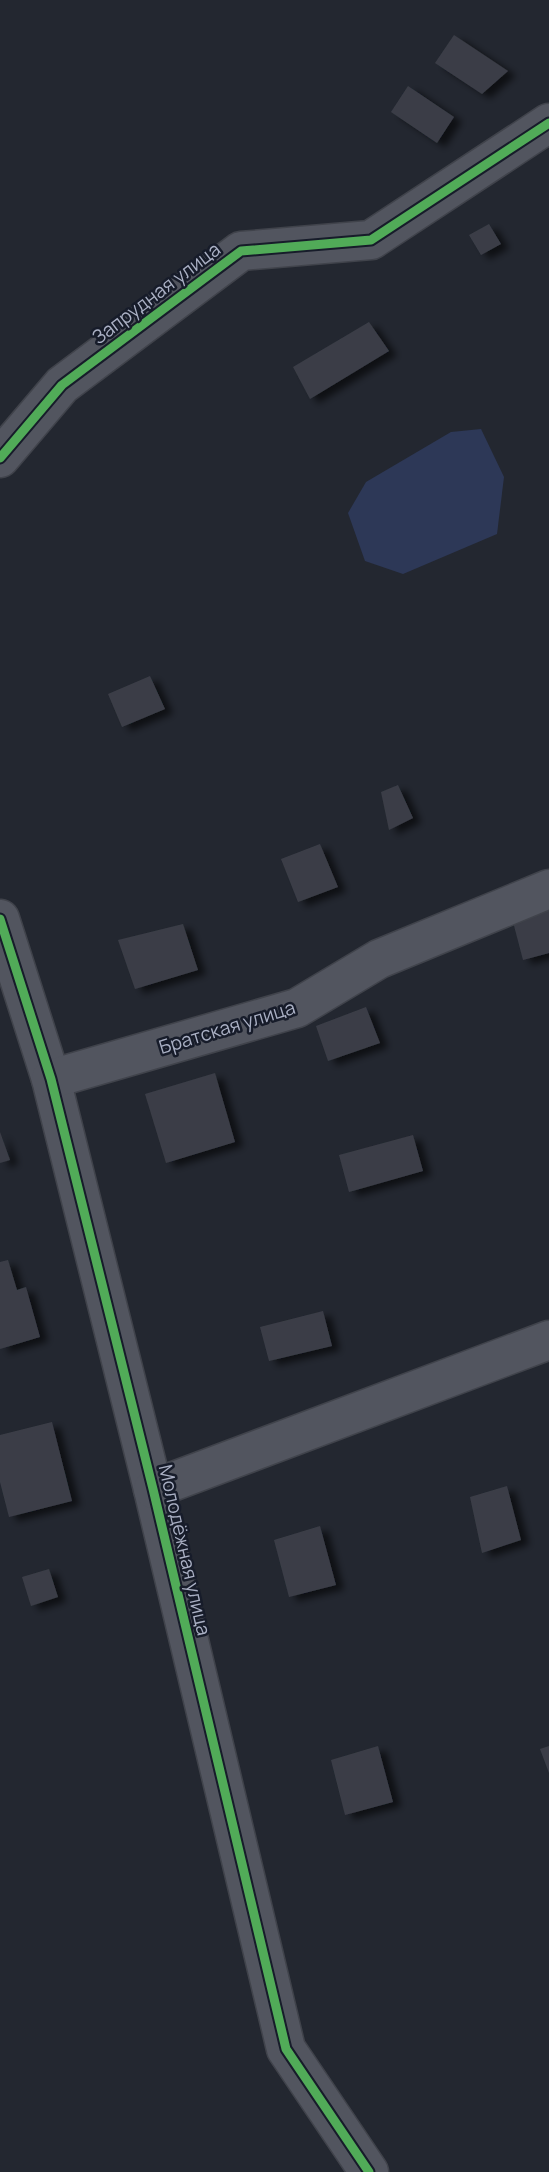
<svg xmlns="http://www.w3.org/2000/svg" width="549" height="2172" font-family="Manrope,sans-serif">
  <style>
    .water { fill: #2d3857 }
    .building { fill: #3b3e47; filter: url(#shadow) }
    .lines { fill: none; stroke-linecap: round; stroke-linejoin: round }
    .minor-casing { stroke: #40434b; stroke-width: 41 }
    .minor { stroke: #52555f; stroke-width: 38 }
    .cycleway-casing { stroke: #171c2a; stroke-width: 13 }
    .cycleway { stroke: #51ab58; stroke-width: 9 }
    .labels { text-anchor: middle; stroke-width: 5; stroke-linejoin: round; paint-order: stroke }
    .street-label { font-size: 19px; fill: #aab0c4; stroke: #171c2a }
  </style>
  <defs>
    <filter id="shadow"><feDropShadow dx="8" dy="4.5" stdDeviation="3.5" flood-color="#0009"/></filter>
  </defs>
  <rect width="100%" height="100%" fill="#232730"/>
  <!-- water -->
  <path class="water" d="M481,429l23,48 -7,57 -94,40 -38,-13 -17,-48 18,-31 85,-50z"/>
  <!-- building -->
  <g class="building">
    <path d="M454,35l54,36 -26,23 -47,-31z"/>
    <path d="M408,86l46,31 -17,26 -46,-31z"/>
    <path d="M489,224l12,20 -20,11 -12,-20z"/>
    <path d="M369,322l20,29 -79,48 -17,-32z"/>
    <path d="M150,676l15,33 -43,18 -14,-33z"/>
    <path d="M398,785l15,33 -24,12 -8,-38z"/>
    <path d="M320,844l18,43 -40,15 -17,-43z"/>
    <path d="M549,909v44l-26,7 -11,-42z"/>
    <path d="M183,924l15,46 -63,19 -17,-49z"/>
    <path d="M366,1007l14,36 -52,18 -12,-35z"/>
    <path d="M215,1073l20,69 -69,21 -21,-69z"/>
    <path d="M0,1132l10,28 -10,3z"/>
    <path d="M413,1135l10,36 -74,21 -10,-37z"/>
    <path d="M8,1260l9,30 9,-3 14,50 -40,12v-87z"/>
    <path d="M323,1311l9,35 -63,15 -9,-34z"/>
    <path d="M52,1422l20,79 -63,16 -9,-35v-47z"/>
    <path d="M507,1486l14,54 -39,13 -12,-56z"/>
    <path d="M320,1526l16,59 -47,12 -15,-57z"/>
    <path d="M49,1569l9,28 -27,9 -9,-29z"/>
    <path d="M378,1746l15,56 -48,13 -14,-55z"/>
    <path d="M549,1746v27l-9,-24z"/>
  </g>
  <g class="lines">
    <defs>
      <g id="minor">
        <path d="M0,458l62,-73 179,-134 130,-11 178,-117"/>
        <path d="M0,919l51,160 102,410 133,560 83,123"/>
        <path d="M51,1079l246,-71 82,-49 170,-70"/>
        <path d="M153,1489l396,-149"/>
      </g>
    </defs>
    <!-- minor casing -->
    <use href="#minor" class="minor-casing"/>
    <!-- minor -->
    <use href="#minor" class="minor"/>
    <defs>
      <g id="cycleway">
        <path d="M0,458l62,-73 179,-134 130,-11 178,-117"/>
        <path d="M0,919l51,160 102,410 133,560 83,123"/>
      </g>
    </defs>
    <!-- cycleway casing -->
    <use href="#cycleway" class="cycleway-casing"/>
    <!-- cycleway -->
    <use href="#cycleway" class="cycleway"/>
  </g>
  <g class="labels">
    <!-- street labels -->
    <g class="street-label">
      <text transform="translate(156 293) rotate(-37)" y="7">Запрудная улица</text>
      <text transform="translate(227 1027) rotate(-17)" y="7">Братская улица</text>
      <text transform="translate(185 1550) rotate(77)" y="7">Молодёжная улица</text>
    </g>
  </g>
</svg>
